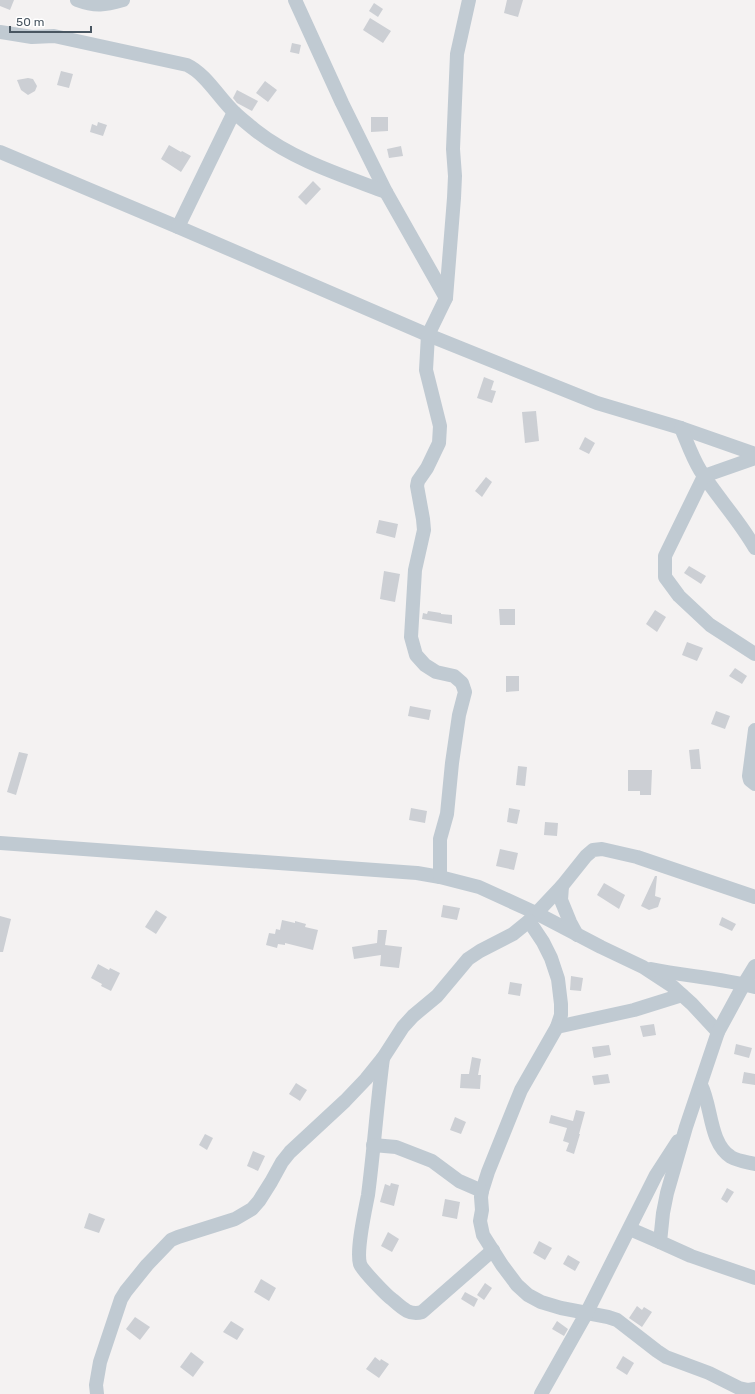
<svg xmlns="http://www.w3.org/2000/svg" width="755" height="1394" font-family="Rubik,sans-serif">
  <style>
    .building { fill: #cccfd4 }
    .lines { fill: none; stroke-linecap: round; stroke-linejoin: round }
    .minor { stroke: #c0cad2; stroke-width: 14 }
  </style>
  <rect width="100%" height="100%" fill="#f4f2f2"/>
  <!-- building -->
  <g class="building">
    <path d="M0,0h14l-4,10 -10,-4z"/>
    <path d="M507,0h16l-5,17 -14,-4z"/>
    <path d="M374,3l9,6 -5,8 -9,-6z"/>
    <path d="M370,18l21,13 -8,12 -20,-13z"/>
    <path d="M292,43l9,2 -2,9 -9,-2z"/>
    <path d="M61,71l12,3 -4,14 -12,-3z"/>
    <path d="M28,78l5,1 4,7 -2,5 -7,4 -7,-5 -4,-10z"/>
    <path d="M265,81l12,9 -9,12 -12,-9z"/>
    <path d="M237,90l21,11 -6,10 -15,-8 -4,-5z"/>
    <path d="M371,117h17v14l-17,1z"/>
    <path d="M98,122l9,3 -4,11 -13,-4 2,-8 5,2z"/>
    <path d="M169,145l12,7 1,-1 9,5 -10,16 -20,-13z"/>
    <path d="M401,146l2,10 -14,2 -2,-9z"/>
    <path d="M313,181l8,8 -15,16 -8,-8z"/>
    <path d="M484,377l10,4 -3,9 5,1 -4,12 -15,-5z"/>
    <path d="M536,411l3,30 -14,2 -3,-31z"/>
    <path d="M585,437l10,6 -6,11 -10,-5z"/>
    <path d="M486,477l6,5 -10,15 -7,-6z"/>
    <path d="M379,520l19,4 -3,14 -19,-5z"/>
    <path d="M689,566l17,10 -5,8 -17,-11z"/>
    <path d="M384,571l16,3 -5,28 -15,-3z"/>
    <path d="M499,609h16v16h-15z"/>
    <path d="M655,610l11,7 -9,15 -11,-8z"/>
    <path d="M428,611l13,2v1l11,1v9l-30,-5 1,-6 4,1z"/>
    <path d="M687,642l16,6 -6,13 -15,-6z"/>
    <path d="M735,668l12,8 -5,8 -13,-8z"/>
    <path d="M506,676h13v15l-13,1z"/>
    <path d="M410,706l21,4 -2,10 -21,-4z"/>
    <path d="M716,711l14,5 -5,13 -14,-5z"/>
    <path d="M699,749l2,20h-10l-2,-19z"/>
    <path d="M19,752l9,2 -12,41 -9,-3z"/>
    <path d="M518,766l9,1 -2,19 -9,-1z"/>
    <path d="M628,770h24l-1,25h-11v-4h-12z"/>
    <path d="M411,808l16,3 -2,12 -16,-3z"/>
    <path d="M509,808l11,2 -3,14 -10,-2z"/>
    <path d="M545,822l13,1 -1,13 -13,-1z"/>
    <path d="M500,849l18,4 -4,17 -18,-4z"/>
    <path d="M655,876h2l-2,20 6,2 -3,9 -9,3 -8,-4z"/>
    <path d="M604,883l21,12 -6,14 -22,-14z"/>
    <path d="M443,905l17,3 -3,12 -16,-3z"/>
    <path d="M156,910l11,7 -11,17 -11,-7z"/>
    <path d="M0,916l11,3 -8,33h-3z"/>
    <path d="M722,917l14,7 -4,7 -13,-6z"/>
    <path d="M282,920l13,3v-2l11,3 -1,3 13,3 -5,20 -28,-7v2l-7,-1 -1,4 -11,-3 3,-12 6,1 1,-5 4,1z"/>
    <path d="M378,930h9l-2,15 17,2 -3,21 -19,-2 1,-11 -27,4 -2,-12 25,-4z"/>
    <path d="M98,964l11,6 1,-2 10,5 -9,18 -10,-5 1,-2 -11,-6z"/>
    <path d="M571,976l12,2 -2,13 -11,-1z"/>
    <path d="M510,982l12,2 -2,12 -12,-2z"/>
    <path d="M654,1024l2,11 -13,2 -3,-11z"/>
    <path d="M736,1044l16,4 -3,10 -15,-4z"/>
    <path d="M609,1045l2,10 -17,3 -2,-11z"/>
    <path d="M472,1057l9,2 -3,16h3l-1,14 -20,-1 1,-14h8z"/>
    <path d="M744,1072l11,2v11l-13,-2z"/>
    <path d="M608,1074l2,9 -16,2 -2,-9z"/>
    <path d="M296,1083l11,7 -7,11 -11,-7z"/>
    <path d="M576,1110l9,2 -6,22h1l-6,20 -8,-3 3,-8 -6,-2 4,-13 -18,-5 2,-8 22,6z"/>
    <path d="M455,1117l11,5 -5,12 -11,-4z"/>
    <path d="M205,1134l8,4 -6,12 -8,-5z"/>
    <path d="M253,1151l12,5 -7,15 -11,-5z"/>
    <path d="M391,1183l8,2 -5,21 -14,-4 5,-18 5,2z"/>
    <path d="M727,1188l7,4 -7,11 -6,-4z"/>
    <path d="M445,1199l15,3 -3,17 -15,-3z"/>
    <path d="M89,1213l16,6 -6,14 -15,-5z"/>
    <path d="M388,1232l11,7 -7,13 -11,-6z"/>
    <path d="M539,1241l13,7 -7,12 -12,-7z"/>
    <path d="M568,1255l12,7 -5,9 -12,-7z"/>
    <path d="M261,1279l15,9 -7,13 -15,-9z"/>
    <path d="M485,1283l7,5 -8,12 -7,-5z"/>
    <path d="M465,1292l13,7 -4,8 -13,-8z"/>
    <path d="M637,1306l5,4 2,-3 8,5 -10,15 -13,-9z"/>
    <path d="M135,1317l15,10 -10,13 -14,-11z"/>
    <path d="M231,1321l13,8 -7,11 -14,-8z"/>
    <path d="M557,1321l11,8 -4,7 -12,-7z"/>
    <path d="M191,1352l13,10 -11,15 -13,-10z"/>
    <path d="M623,1356l11,7 -7,12 -11,-7z"/>
    <path d="M375,1357l5,4 1,-2 8,5 -10,14 -13,-9z"/>
  </g>
  <g class="lines">
    <!-- minor -->
    <g class="minor">
      <path d="M77,0c19,7 28,5 46,0"/>
      <path d="M295,0l47,103 44,89 60,106"/>
      <path d="M0,32l32,5 22,-1 133,29c19,9 32,33 47,47 6,6 14,12 21,18 38,30 86,45 131,62"/>
      <path d="M0,152l178,75 250,108 169,68 84,25 74,26"/>
      <path d="M178,227l56,-115"/>
      <path d="M681,428c6,14 11,29 19,42 17,27 39,50 55,78"/>
      <path d="M755,458l-51,18 -39,80v21l14,19 31,29 45,29"/>
      <path d="M755,730l-6,46 1,4 5,4"/>
      <path d="M0,843l417,30 23,4 39,10 57,26 65,34 42,20 29,19 20,18 26,28"/>
      <path d="M440,877v-38l7,-25 5,-51 7,-48 6,-23 -3,-9 -8,-7 -18,-4 -11,-7 -9,-10 -5,-18 4,-67 9,-40 -1,-11 -6,-33 1,-5 9,-13 12,-25 1,-17 -14,-56 2,-35 18,-37 8,-100 1,-22 -2,-27 4,-95 12,-54"/>
      <path d="M562,886l-1,14 9,22 7,13"/>
      <path d="M755,897l-118,-40 -35,-8 -9,1 -7,6 -24,30 -33,35 14,21 8,16 7,21 3,25v11l-4,12 -36,63 -33,82 -6,19 -1,6 1,13 -2,11 3,14 19,30 15,20 11,10 13,7 20,6 47,9 9,3 40,31 9,6 43,16 30,15 9,2 7,-1"/>
      <path d="M755,966l-11,18 -26,48 -32,95 -19,66 -4,20 -3,29 31,14 64,22"/>
      <path d="M651,969c34,7 70,9 104,18"/>
      <path d="M557,1027l77,-17 48,-15"/>
      <path d="M383,1058c-6,46 -9,91 -15,137 -3,16 -12,55 -8,69 2,6 27,32 33,36 9,8 17,16 29,12l71,-62"/>
      <path d="M701,1085c11,21 8,58 30,72 7,4 16,5 24,7"/>
      <path d="M373,1145l23,2 36,14 27,20 23,10"/>
      <path d="M630,1229l30,13"/>
      <path d="M97,1394l-1,-9 4,-23 21,-63 5,-8 21,-26 24,-25 7,-3 57,-18 17,-10 7,-8 12,-19 11,-20 8,-10 55,-51 21,-22 17,-21 20,-31 10,-11 24,-20 31,-37 12,-8 33,-17 16,-13"/>
      <path d="M541,1394l45,-80 70,-139 22,-34"/>
    </g>
  </g>
  <!-- scale -->
  <path d="M10 26v6h81v-6" fill="none" stroke="#495661" stroke-width="2"/>
  <text x="16" y="26" font-size="12" fill="#495661" stroke="#ffffff" stroke-width="3" paint-order="stroke">50 m</text>
</svg>
